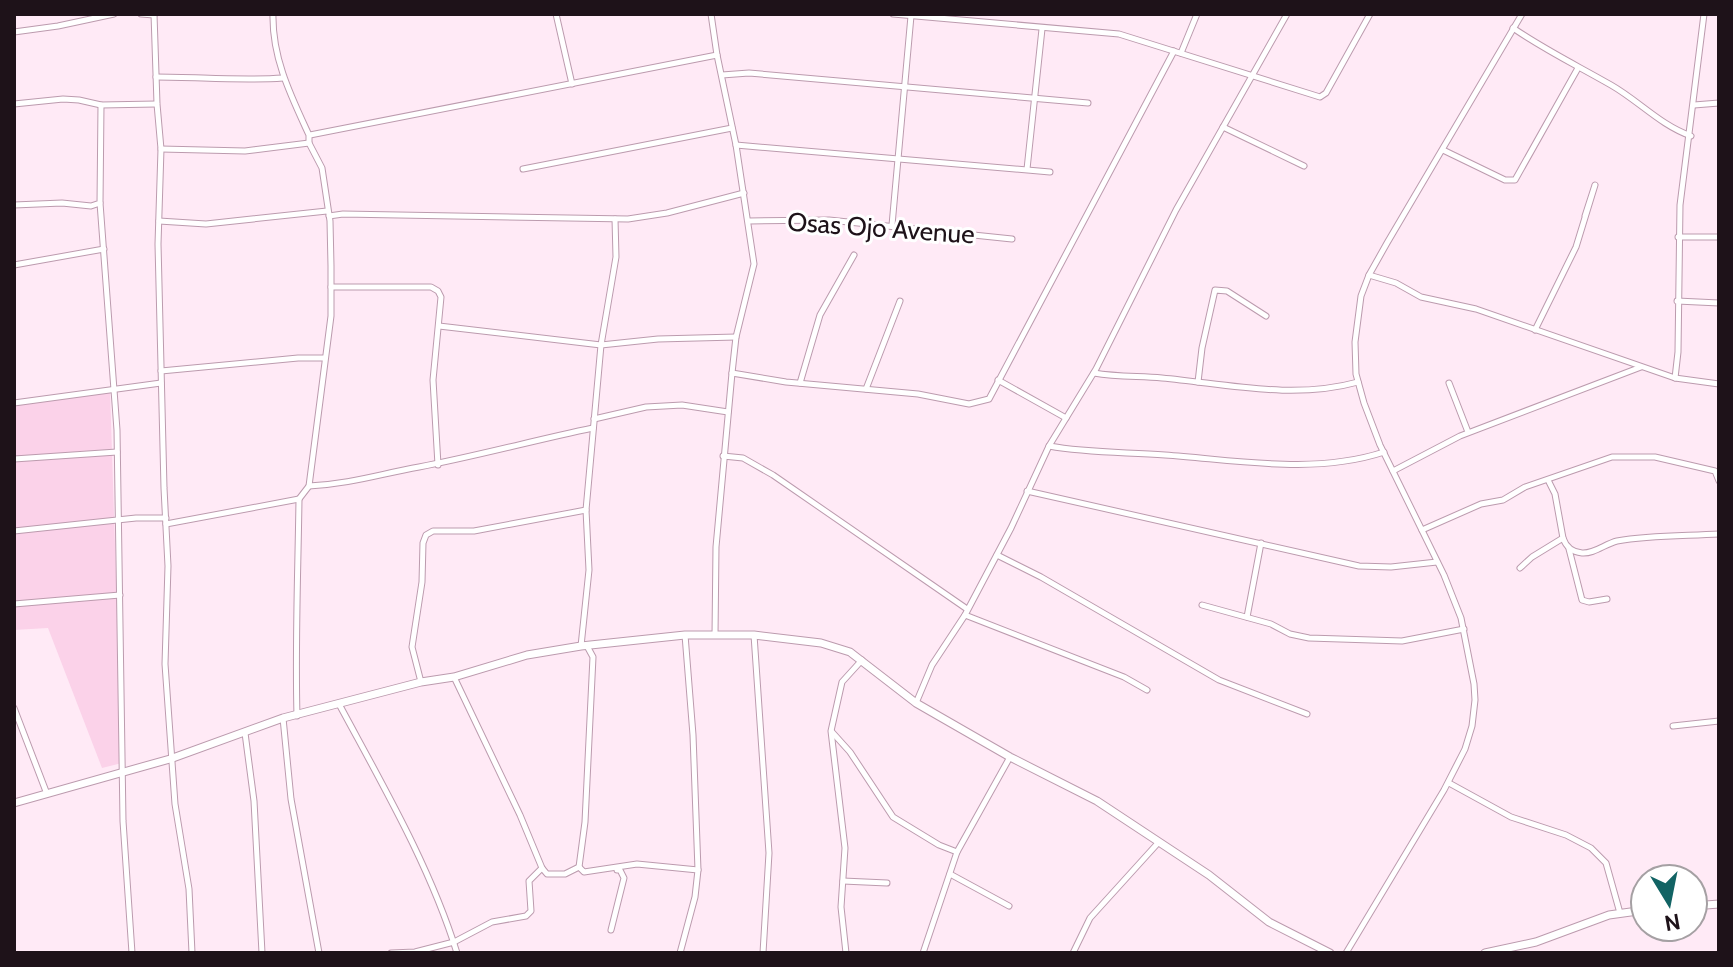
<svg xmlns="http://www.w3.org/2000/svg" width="1733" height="967" font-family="Cabin,sans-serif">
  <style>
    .green { fill: #fbd2e9 }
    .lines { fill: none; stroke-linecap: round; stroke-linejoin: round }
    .minor-casing { stroke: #bc9bae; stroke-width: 7 }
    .tertiary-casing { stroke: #bc9bae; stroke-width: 9 }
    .minor { stroke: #fff; stroke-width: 5 }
    .tertiary { stroke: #fff; stroke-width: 7 }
    .labels { text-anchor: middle; stroke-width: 6; stroke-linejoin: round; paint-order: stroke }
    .street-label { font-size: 26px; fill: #1e1219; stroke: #fff }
  </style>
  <rect width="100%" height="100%" fill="#ffeaf6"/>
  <!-- green -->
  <path class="green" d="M110,390l12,373 -20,5 -54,-140 -34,2v-226z"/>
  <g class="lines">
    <defs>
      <g id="minor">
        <path d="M141,14l13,1"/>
        <path d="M154,14l3,90 4,45 -3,95 6,244 4,78 -3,98 10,140 14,85 3,64"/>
        <path d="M273,14c-1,44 18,82 36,121v8l13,25 8,53 1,45v50l-22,170 -10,13c-1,73 -4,145 -2,217"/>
        <path d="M556,14l16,70"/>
        <path d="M711,14l6,41 19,90 18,119 -18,73 -4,36 -16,174 -1,88"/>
        <path d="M893,14l226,20 201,63 6,-4 44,-79"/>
        <path d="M1513,28c32,22 65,38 98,57 28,16 49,40 80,51"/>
        <path d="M14,32l44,-6 56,-12"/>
        <path d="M1181,53l16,-39"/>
        <path d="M722,75l27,-2 339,30"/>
        <path d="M156,77c43,0 85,4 127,1"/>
        <path d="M14,104l49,-5 16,1 22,5 55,-1"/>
        <path d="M1694,105l25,-2"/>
        <path d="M1223,127l81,39"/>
        <path d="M310,135l407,-80"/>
        <path d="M736,145l314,27"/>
        <path d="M161,149l84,2 64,-8"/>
        <path d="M1443,150l62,30h10l63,-112"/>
        <path d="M523,169l209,-41"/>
        <path d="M1027,169l15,-140"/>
        <path d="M100,203l17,227 6,391 9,132"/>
        <path d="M14,205l48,-2 29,3 9,-3 1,-98"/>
        <path d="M329,216l14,-2 285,5 39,-6 77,-20"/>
        <path d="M159,221l47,3 121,-13"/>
        <path d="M749,221l80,-1 183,19"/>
        <path d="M892,225l19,-209"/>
        <path d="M1678,237h41"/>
        <path d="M14,265l90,-16"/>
        <path d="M1369,275l27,8 25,14 55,12 199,69 44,6"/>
        <path d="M331,287h100l7,4 3,6 -8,83 5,85"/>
        <path d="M1677,301l42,2"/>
        <path d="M439,326l162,19 57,-6 78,-2"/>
        <path d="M1535,330l41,-83 19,-62 -10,31"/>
        <path d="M161,371l137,-13h26"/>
        <path d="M732,373l54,9 132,12 51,10 20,-5 185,-348"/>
        <path d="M1094,373c23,4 45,3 68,5 65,6 131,22 196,4"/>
        <path d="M1675,378l3,-26 2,-147 24,-191"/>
        <path d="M998,380l68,38"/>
        <path d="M1198,382l4,-34 13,-58 12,1 39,25"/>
        <path d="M800,383l20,-68 34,-60"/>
        <path d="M1449,383l19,49"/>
        <path d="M866,389l34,-88"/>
        <path d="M14,403l147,-20"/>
        <path d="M594,419l52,-12 36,-2 46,7"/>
        <path d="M1049,446c39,7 77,6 116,9 72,5 149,20 219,-3"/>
        <path d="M723,456l20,2 30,17 194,134"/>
        <path d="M14,459l103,-7"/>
        <path d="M1393,471l67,-35 181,-69"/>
        <path d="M1548,480l7,14 8,44c3,9 9,14 19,15 12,1 23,-9 35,-12 33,-6 69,-5 102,-7"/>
        <path d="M309,486c41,-2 71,-12 110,-19 58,-11 116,-27 174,-39"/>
        <path d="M1027,491l332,75 32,1 46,-5"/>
        <path d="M166,524l133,-25"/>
        <path d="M1422,530l59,-26 22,-4 22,-13 87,-30h43l60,14 4,10"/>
        <path d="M14,531l122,-13h30"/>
        <path d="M1569,549l13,51 7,2 18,-3"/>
        <path d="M997,555l44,22 178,103 88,34"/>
        <path d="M1520,568l12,-11 31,-19"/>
        <path d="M14,604l106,-9"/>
        <path d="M1202,605l69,19 19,10 19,4 93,3 62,-12"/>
        <path d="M965,615l159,62 23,13"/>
        <path d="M1247,617l14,-74"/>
        <path d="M754,635l15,218 -6,100"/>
        <path d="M581,646l8,-76 -3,-60 15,-165 15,-88 -1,-38"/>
        <path d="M454,677l66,138 22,53 5,6h18l14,-7"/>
        <path d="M421,682l-9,-35 10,-65 1,-39 3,-8 7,-4h41l112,-21"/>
        <path d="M916,703l16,-38 33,-50 46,-87 38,-82 47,-77 80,-159 111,-196"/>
        <path d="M339,704c43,80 91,162 118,249"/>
        <path d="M14,708l33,86"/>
        <path d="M283,718l8,81 28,154"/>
        <path d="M1673,726l46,-5"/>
        <path d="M832,732l18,20 43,65 46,28 18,7"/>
        <path d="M245,733l9,68 8,152"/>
        <path d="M1449,783l62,34 55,18 25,13 15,15 14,50"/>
        <path d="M579,867l6,-45 8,-165 -6,-11"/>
        <path d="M579,867l5,5 53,-8 61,6"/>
        <path d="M950,874l59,32"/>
        <path d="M843,881l44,2"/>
        <path d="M611,930l13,-52 -4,-8h-3"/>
        <path d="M391,953l24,-1 39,-10 38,-20 34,-6 5,-5 -2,-30 13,-13"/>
        <path d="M680,953l15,-56 3,-27 -5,-135 -8,-100"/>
        <path d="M846,953l-5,-46 4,-59 -14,-117 11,-49 20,-22"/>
        <path d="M923,953l34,-101 53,-95"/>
        <path d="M1073,953l17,-35 68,-75"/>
        <path d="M1346,953l98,-163 21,-41 7,-23 3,-26 -1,-16 -13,-66 -17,-43 -64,-130 -16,-42 -8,-29 -1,-32 6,-46 8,-21 18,-32 135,-229"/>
      </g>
      <g id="tertiary">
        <path d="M14,803l156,-44 113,-41 138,-36 33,-5 73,-22 54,-9 104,-11h69l67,8 29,9 66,51 94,54 87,44 112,74 60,47 61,31"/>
        <path d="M1693,906l26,-2"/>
        <path d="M1485,953l51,-11 73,-27 36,-5"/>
      </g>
    </defs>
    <!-- minor casing -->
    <use href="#minor" class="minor-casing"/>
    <!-- tertiary casing -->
    <use href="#tertiary" class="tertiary-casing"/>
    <!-- minor -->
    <use href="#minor" class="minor"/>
    <!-- tertiary -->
    <use href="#tertiary" class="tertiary"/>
  </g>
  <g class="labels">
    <!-- street labels -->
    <g class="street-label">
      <text transform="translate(881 228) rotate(4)" y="9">Osas Ojo Avenue</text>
    </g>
  </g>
  <!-- border -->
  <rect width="1733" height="967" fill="none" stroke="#1e1219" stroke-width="32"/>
  <!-- north arrow -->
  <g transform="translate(1669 903) rotate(170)"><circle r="38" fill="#ffffff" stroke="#a5a0a3" stroke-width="2"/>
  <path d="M0-6L14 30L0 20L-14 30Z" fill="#126364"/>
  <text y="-12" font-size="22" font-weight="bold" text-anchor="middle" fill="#1e1219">N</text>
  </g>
</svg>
